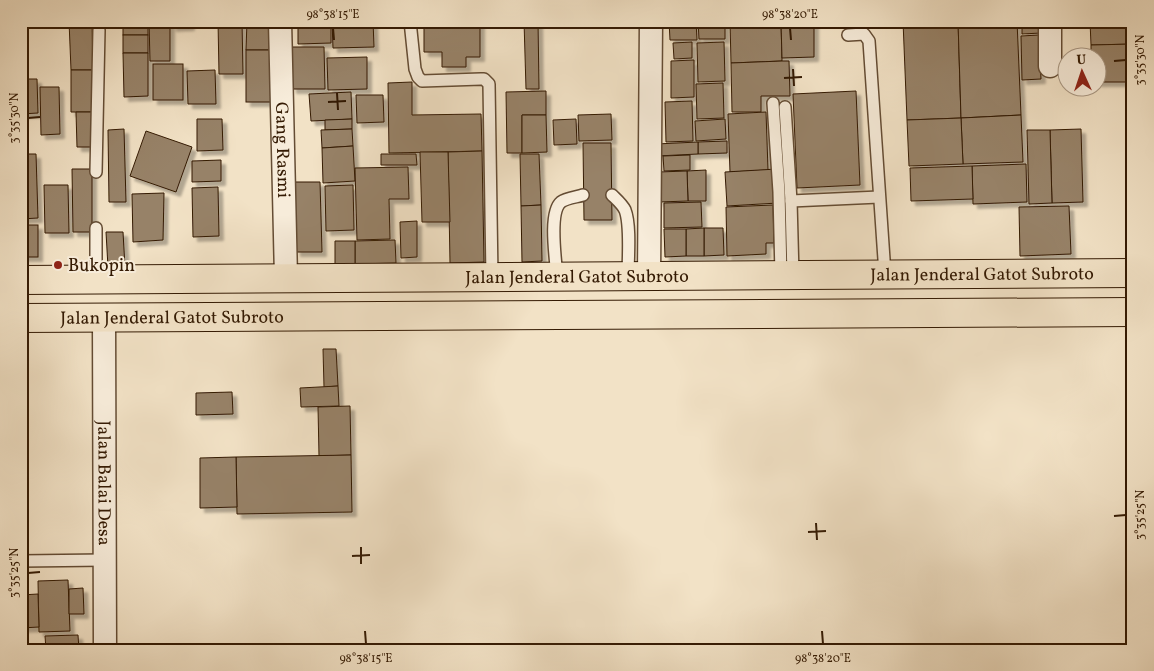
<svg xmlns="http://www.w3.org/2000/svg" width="1154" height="671" font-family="Vollkorn,serif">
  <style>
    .building { fill: #978268; stroke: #341a03; filter: url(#shadow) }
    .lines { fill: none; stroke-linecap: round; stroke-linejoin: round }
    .service-casing { stroke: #644c34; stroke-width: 14 }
    .minor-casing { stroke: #644c34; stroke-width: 25 }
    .primary-casing { stroke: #341a03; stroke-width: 30 }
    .service { stroke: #f7ecda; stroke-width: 11 }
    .minor { stroke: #f7ecda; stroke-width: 22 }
    .primary { stroke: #f2e2c6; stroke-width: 28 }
    .ticks { fill: none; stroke: #341a03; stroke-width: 2 }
    .poi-dot { fill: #8f2418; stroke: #f7ecda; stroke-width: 2 }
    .labels { text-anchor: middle; stroke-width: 4; stroke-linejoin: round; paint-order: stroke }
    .street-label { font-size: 18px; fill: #341a03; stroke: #f7ecda }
    .poi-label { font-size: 18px; fill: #341a03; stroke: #f7ecda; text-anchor: start }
    .neatline { fill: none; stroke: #341a03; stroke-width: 2 }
    .ticks-label { font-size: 12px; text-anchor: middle; fill: #341a03 }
  </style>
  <defs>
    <filter id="shadow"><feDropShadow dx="4.5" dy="4.5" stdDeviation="1" flood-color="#0004"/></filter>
  </defs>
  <rect width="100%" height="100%" fill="#f2e2c6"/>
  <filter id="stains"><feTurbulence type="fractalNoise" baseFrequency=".004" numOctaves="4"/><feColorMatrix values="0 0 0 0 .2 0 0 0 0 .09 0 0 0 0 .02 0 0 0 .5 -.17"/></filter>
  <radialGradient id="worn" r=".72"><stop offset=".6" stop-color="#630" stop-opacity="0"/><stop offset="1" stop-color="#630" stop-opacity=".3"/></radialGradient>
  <!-- building -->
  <g class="building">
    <path d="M69,21h23l1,49h-22z"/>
    <rect x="123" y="21" width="25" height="14"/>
    <path d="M149,21h21v40h-20z"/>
    <path d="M172,21h18v5l-18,1z"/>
    <path d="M218,21h24l1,53h-24z"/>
    <path d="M247,21h28l-1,29h-28z"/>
    <path d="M298,21h33v22l-33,1z"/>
    <path d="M332,21h41l1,26 -41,1z"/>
    <path d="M424,21h56v36h-14v10h-24v-15h-18z"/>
    <path d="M524,21h14l1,68h-13z"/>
    <path d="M669,21h27l1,19h-27z"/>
    <path d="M698,21h27v18h-26z"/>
    <path d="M730,21h51l1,40 -51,2z"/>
    <path d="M903,21h55l3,97 -54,2z"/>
    <path d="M958,21h59l4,94 -60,3z"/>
    <path d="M1022,21h18l1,12 -19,1z"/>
    <path d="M1090,21h43v23l-42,1z"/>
    <path d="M814,22v35l-32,1 -1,-35z"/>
    <rect x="123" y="35" width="25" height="18"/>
    <path d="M1039,35l2,44 -19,1 -1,-44z"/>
    <path d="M692,42v16l-18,1 -1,-16z"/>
    <path d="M724,42l1,39 -27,1 -1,-39z"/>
    <path d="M1133,44v38h-37v-24h-5v-13z"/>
    <path d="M291,47h33l1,42h-33z"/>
    <rect x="246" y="50" width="28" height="52"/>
    <path d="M123,53h25v43l-24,1z"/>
    <path d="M367,57v32l-39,1 -1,-32z"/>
    <path d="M694,60v37l-23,1v-37z"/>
    <path d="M782,61h7l1,35h-29v16h-29l-1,-49z"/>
    <rect x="153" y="64" width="30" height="36"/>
    <path d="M71,70h22l1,42h-23z"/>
    <path d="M215,70l1,34h-28l-1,-33z"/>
    <path d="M21,79h16l1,34 -17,1z"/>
    <path d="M412,82v33l69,-1 1,37 -93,2 -1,-70z"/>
    <path d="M723,83l1,35 -27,1 -1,-35z"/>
    <path d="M40,87h19l1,47 -19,1z"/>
    <path d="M546,91v24h-24v38h-15l-1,-61z"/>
    <path d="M856,91l4,94 -63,3 -4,-94z"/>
    <path d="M351,92l1,27 -41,2 -2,-27z"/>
    <path d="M356,95h27l1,27 -27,1z"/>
    <path d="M692,101l1,40 -27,1 -1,-40z"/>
    <path d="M76,112h18l1,35h-18z"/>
    <path d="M766,112l2,58 -38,2 -2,-58z"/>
    <path d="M611,114l1,26 -33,1 -1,-26z"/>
    <path d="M522,115h24l1,37 -25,1z"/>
    <path d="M1021,115l2,47 -60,2 -2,-46z"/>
    <path d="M961,118l2,46 -54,2 -2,-46z"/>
    <path d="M197,119h25l1,31 -26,1z"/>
    <path d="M352,119v10l-27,1v-10z"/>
    <path d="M576,119l1,25 -23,1 -1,-25z"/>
    <path d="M725,119l1,20 -30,2 -1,-20z"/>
    <path d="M124,129l2,73h-17l-1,-72z"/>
    <path d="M352,129l1,17 -31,2 -1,-18z"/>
    <path d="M1081,129l2,73 -31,1 -2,-73z"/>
    <path d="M1027,130h23l2,73 -23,1z"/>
    <path d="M146,131l46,16 -16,45 -46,-16z"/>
    <path d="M727,141v12l-29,1v-12z"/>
    <path d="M698,142v12l-41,2 -1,-12z"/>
    <path d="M583,143h28l1,77h-28z"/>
    <path d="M353,146l2,35 -32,2 -1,-35z"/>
    <path d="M482,151l2,111 -34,1 -2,-111z"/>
    <path d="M420,152h28l2,70h-28z"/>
    <path d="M21,154h15l2,64 -17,1z"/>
    <path d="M381,154h35l1,11h-36z"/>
    <path d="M520,154h19l2,51 -20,1z"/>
    <path d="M690,155v15l-26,1 -1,-15z"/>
    <path d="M221,160v21l-29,1v-21z"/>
    <path d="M1026,164l1,38 -54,2 -1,-38z"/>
    <path d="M972,166l1,33 -62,2 -1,-33z"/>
    <path d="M408,167l1,32h-20l1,40 -33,1 -2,-72z"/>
    <path d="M72,169h20v63h-19z"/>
    <path d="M777,169l1,34 -51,3 -2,-34z"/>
    <path d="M706,170v31h-18l-1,-30z"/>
    <path d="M687,171l1,30 -29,1 -1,-30z"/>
    <path d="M294,182h26l2,70h-26z"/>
    <path d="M44,185h24l1,48h-24z"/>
    <path d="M353,185l1,45 -28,1 -1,-45z"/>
    <path d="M218,187l1,49 -26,1 -1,-49z"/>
    <path d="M164,193l-1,47 -30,2 -1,-48z"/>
    <path d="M701,202l1,25 -38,1v-25z"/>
    <path d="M541,205l1,56 -20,1 -1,-56z"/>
    <path d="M773,205l1,38h-8v11l-39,2 -1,-49z"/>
    <path d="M1069,206l2,48 -51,2 -1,-49z"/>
    <path d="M417,221v36l-16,1 -1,-36z"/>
    <rect x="21" y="225" width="17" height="32"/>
    <path d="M704,228h19l1,27 -20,1z"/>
    <path d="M704,228v28h-18v-27z"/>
    <path d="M664,229h22v27l-21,1z"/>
    <path d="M106,232h17l2,35h-17z"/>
    <path d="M395,240l1,23 -41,1v-23z"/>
    <path d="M335,241h20v23l-20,1z"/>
    <path d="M323,349h13l2,37 -14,1z"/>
    <path d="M338,386l1,20 -38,1 -1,-19z"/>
    <path d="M232,392l1,22 -37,1v-22z"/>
    <path d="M350,406l1,49 -32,1 -1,-49z"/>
    <path d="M351,455l1,57 -115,2 -1,-57z"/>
    <path d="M236,457l1,50 -37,1v-50z"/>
    <path d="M68,580l2,51 -31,1 -1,-51z"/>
    <path d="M83,588l1,26h-15v-25z"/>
    <path d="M38,594l1,33 -18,1v-33z"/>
    <path d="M78,635l1,15h-33l-1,-14z"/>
  </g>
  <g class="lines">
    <defs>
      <g id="service">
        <path d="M410,21l5,48 3,8 4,4 59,-2h3l5,5 3,193"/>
        <path d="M848,35l16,-1 5,7 16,233"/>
        <path d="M773,103l6,89 2,83"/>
        <path d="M785,107l6,94 2,74"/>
        <path d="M96,172l3,-142"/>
        <path d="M612,195c4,4 10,9 13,15 6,15 3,49 3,66"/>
        <path d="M791,201l88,-4"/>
        <path d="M96,228v51"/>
        <path d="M557,277c-1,-16 -9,-64 4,-75 5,-4 16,-5 22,-7"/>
        <path d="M21,561l84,-1"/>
      </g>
      <g id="minor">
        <path id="s1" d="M280,21l6,257"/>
        <path d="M1050,21v45"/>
        <path d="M649,276l2,-255"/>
        <path id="s2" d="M104,317l1,333"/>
      </g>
      <g id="primary">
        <path id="s3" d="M21,280l1112,-7"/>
        <path id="s4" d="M21,318l1112,-6"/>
      </g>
    </defs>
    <!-- service casing -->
    <use href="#service" class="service-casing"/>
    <!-- minor casing -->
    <use href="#minor" class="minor-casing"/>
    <!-- primary casing -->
    <use href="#primary" class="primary-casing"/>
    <!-- service -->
    <use href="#service" class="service"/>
    <!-- minor -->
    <use href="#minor" class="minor"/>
    <!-- primary -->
    <use href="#primary" class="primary"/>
  </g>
  <!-- ticks -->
  <path class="ticks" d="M333,28l1,12M790,28l1,12M1114,61l12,-1M793,69l1,17M784,78l18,-1M337,93l1,17M328,102l18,-1M28,118l12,-1M1114,516l12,-1M816,523l1,17M808,532l18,-1M361,547v17M352,556l18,-1M28,573l12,-1M365,631l1,13M822,631l1,13"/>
  <!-- markers -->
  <circle class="poi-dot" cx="58" cy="265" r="5"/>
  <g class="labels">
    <!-- street labels -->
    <g class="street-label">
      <text dy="6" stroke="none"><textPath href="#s1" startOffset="129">Gang Rasmi</textPath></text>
      <text dy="6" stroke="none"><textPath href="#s3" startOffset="961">Jalan Jenderal Gatot Subroto</textPath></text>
      <text dy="6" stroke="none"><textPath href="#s3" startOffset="556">Jalan Jenderal Gatot Subroto</textPath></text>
      <text dy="6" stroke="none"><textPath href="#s4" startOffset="151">Jalan Jenderal Gatot Subroto</textPath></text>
      <text dy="6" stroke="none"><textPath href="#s2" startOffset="166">Jalan Balai Desa</textPath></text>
    </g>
    <!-- poi labels -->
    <g class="poi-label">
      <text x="68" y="271">Bukopin</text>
    </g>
  </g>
  <!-- margin -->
  <rect width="1154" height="671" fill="none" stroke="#f2e2c6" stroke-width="55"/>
  <!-- north arrow -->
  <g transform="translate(1082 72) rotate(357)"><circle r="24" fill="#f7ecda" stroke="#a99884"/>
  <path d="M0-4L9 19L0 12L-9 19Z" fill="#8f2418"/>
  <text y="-8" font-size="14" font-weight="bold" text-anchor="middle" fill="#341a03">U</text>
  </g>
  <rect x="28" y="28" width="1098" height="616" class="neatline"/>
  <g class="ticks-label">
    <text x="333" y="18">98°38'15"E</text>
    <text x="790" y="18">98°38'20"E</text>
    <text transform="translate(1140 60) rotate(-90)" y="4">3°35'30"N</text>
    <text transform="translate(14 118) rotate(-90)" y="4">3°35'30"N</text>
    <text transform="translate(1140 515) rotate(-90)" y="4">3°35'25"N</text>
    <text transform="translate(14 573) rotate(-90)" y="4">3°35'25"N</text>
    <text x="366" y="662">98°38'15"E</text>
    <text x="823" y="662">98°38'20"E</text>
  </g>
  <rect width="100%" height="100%" filter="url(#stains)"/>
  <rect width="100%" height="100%" fill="url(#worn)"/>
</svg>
